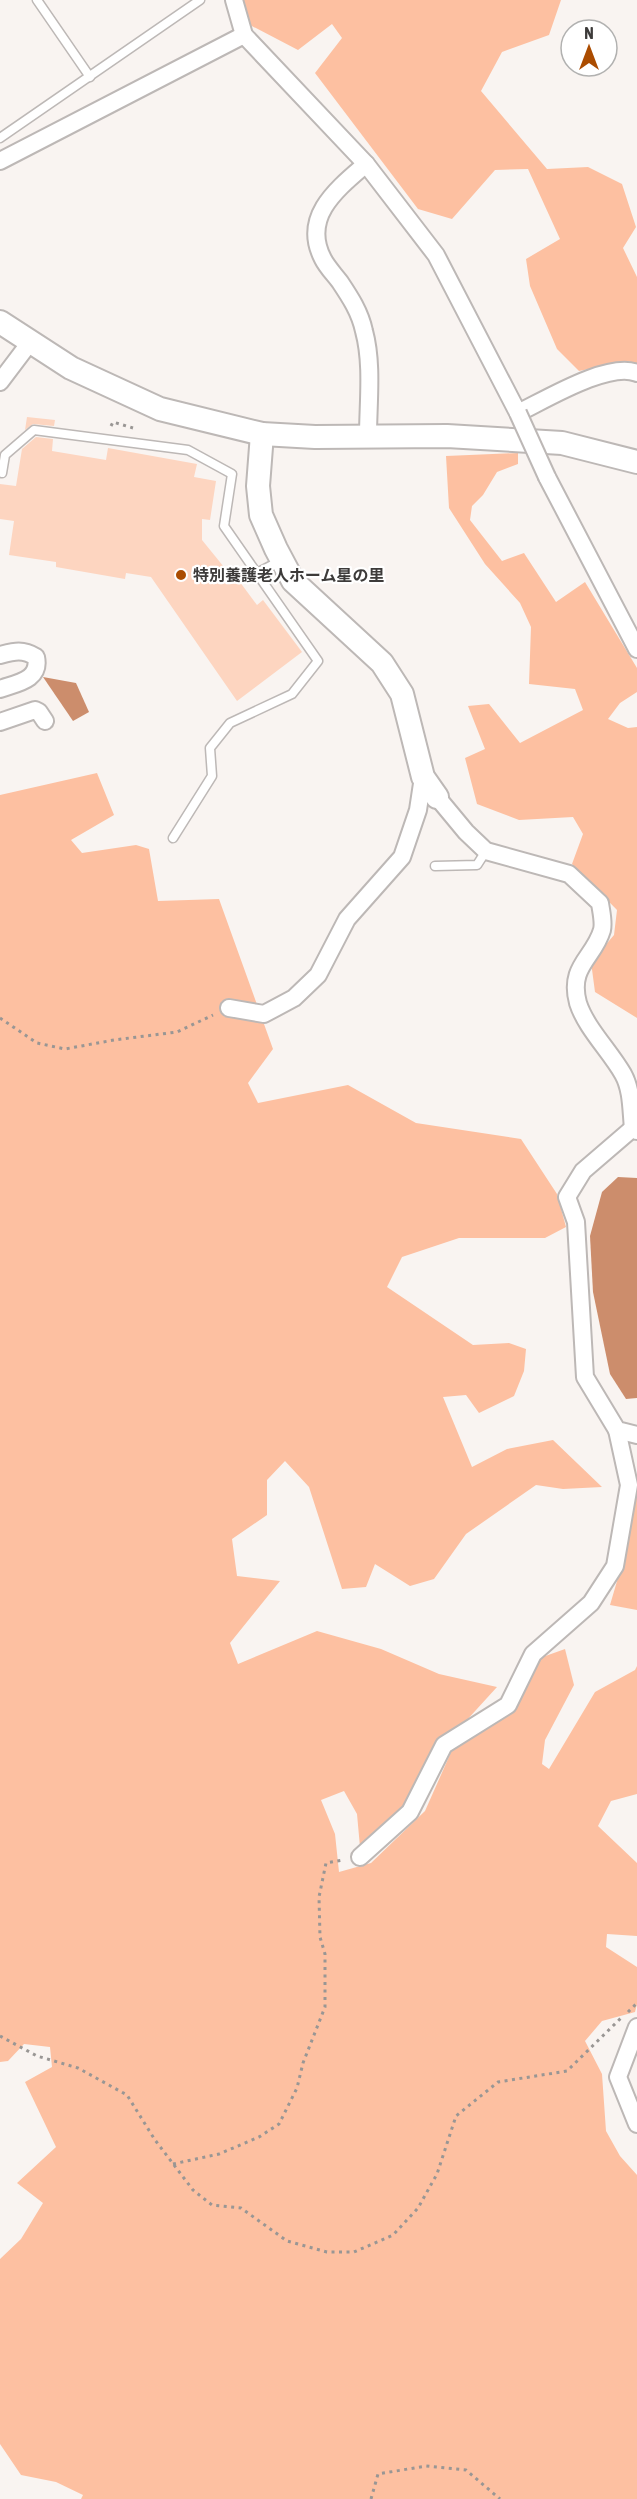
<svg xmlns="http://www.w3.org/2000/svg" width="637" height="2499" font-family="'Asap Condensed','Noto Sans JP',sans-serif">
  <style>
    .green { fill: #fdc0a1 }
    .water { fill: #cc8d6c }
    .building { fill: #fdd5c0 }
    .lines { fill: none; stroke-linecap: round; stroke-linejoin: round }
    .lane-casing { stroke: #bdb8b6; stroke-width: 11 }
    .street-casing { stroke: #bdb8b6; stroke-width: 20 }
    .secondary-casing { stroke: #bdb8b6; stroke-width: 26 }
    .path { stroke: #999694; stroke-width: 3; stroke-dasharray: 3 4.5; stroke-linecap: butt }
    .lane { stroke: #fff; stroke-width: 8 }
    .street { stroke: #fff; stroke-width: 16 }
    .secondary { stroke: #fff; stroke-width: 22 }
    .street-bridge-casing { stroke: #bdb8b6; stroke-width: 20; stroke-linecap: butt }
    .street-bridge { stroke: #fff; stroke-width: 16 }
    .poi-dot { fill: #ab4c00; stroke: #fff; stroke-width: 2 }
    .labels { text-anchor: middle; stroke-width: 4.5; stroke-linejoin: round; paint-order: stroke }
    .poi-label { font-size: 16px; font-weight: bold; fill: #3d3b3a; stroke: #fff; text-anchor: start }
  </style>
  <rect width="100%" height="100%" fill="#f9f4f1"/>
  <!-- green -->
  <g class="green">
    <path d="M243,0h318l-12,35 -47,17 -21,39 66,78 41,-2 34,17 14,43 -13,21 14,29v87l-9,-3 -49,10 -22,-22 -27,-63 -4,-27 34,-20 -32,-70 -33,1 -43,49 -34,-10 -103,-136 27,-35 -10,-14 -34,26 -50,-26z"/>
    <path d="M518,453v11l-21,8 -14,23 -11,11 -2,14 32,41 22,-8 32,49 29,-20 52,86v24l-17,11 -12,16 20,9 9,-1v291l-42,-26 -4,-30 23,-27 3,-25 -45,-46 11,-30 -10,-17 -54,3 -42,-16 -12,-46 20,-9 -17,-43 21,-2 31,39 63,-33 -8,-21 -46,-5 2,-57 -11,-24 -35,-39 -36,-56 -3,-52z"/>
    <path d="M97,773l17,42 -43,25 11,13 54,-8 13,4 9,52 61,-2 54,150 -25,34 10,20 90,-18 68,38 105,16 36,55 9,33 -21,11h-86l-57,19 -15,30 86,58 36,-2 17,6 -2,22 -10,25 -35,17 -13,-18 -23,2 29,70 35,-18 46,-9 49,47 -39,2 -27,-4 -70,49 -32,45 -24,7 -35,-22 -9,23 -24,2 -33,-102 -24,-26 -18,19v35l-35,24 5,37 43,5 -50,62 8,21 79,-33 64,18 58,25 58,13 -31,34 -29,21 -28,58 -49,47 -3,-33 -13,-23 -23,9 14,34 4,38 32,-9 54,-52 27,-61 61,-41 24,-50 28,-10 9,36 -29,55 -3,24 7,5 46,-77 40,-22 2,-4v128l-26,7 -13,25 39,37v73l-30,-2 -1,13 31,20v37l-2,8 -33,9 -17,20 17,33 4,57 14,25 17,19v324h-556l2,-4 -27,-13 -35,-7 -21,-31v-185l21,-20 22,-36 -26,-20 39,-36 -31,-65 27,-15 -2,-20 -26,-3 -16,17 -8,1v-1267z"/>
    <path d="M637,1487v123l-27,-5 10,-34 13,-83z"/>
  </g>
  <!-- water -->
  <g class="water">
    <path d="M43,677l33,6 13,29 -16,9z"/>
    <path d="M618,1177l19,1v220l-11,1 -16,-25 -17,-82 -3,-56 12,-44z"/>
  </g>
  <!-- building -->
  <g class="building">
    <path d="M27,417l28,3 -1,6 -21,-2 -8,6z"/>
    <path d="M36,437l17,2 -1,12 54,9 2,-12 89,16 -3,13 22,4 -6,39 -8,-1v21l26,32 3,-2 26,35 6,-5 39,52 -65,49 -86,-124 -25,-4 -1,6 -69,-12v-5l-47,-7 5,-34 -14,-2v-35l16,2 6,-37z"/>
  </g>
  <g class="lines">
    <defs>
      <g id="lane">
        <path d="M37,0l53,77"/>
        <path d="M0,138l200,-138"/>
        <path d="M2,473l3,-18 29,-25 154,20 44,24 -8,52 94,135 -26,33 -62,29 -20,25 2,28 -39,62"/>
        <path d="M257,573l23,-12"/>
        <path d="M435,866l42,-1 9,-14"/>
      </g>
      <g id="street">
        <path d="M234,0l10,35 122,129 70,91 82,158c27,-13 91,-52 119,-40"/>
        <path d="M0,161l244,-126"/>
        <path d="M366,164c-29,25 -65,53 -43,95 4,8 11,15 17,23 10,15 20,30 24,49 9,33 4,72 4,106"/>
        <path d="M0,382l31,-41"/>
        <path d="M547,477l90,172"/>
        <path d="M0,655c15,-4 23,-6 36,2 5,23 -19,26 -36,32"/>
        <path d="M0,722l35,-12 4,2 6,9"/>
        <path d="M437,797l29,35 20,19 83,23 31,29c1,8 4,19 2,27 -8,28 -34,36 -24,73 8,25 32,48 45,71 9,16 8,36 10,54l4,3"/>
        <path d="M229,1008l35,6 30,-16 24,-23 29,-56 55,-62 16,-47 5,-33"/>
        <path d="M633,1128l-50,43 -16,26 9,25 9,155 32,53 20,5"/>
        <path d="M360,1857l50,-45 34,-67 64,-40 25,-51 58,-51 24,-37 14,-81 -12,-55"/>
        <path d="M637,2027l-19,50 19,47"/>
      </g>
      <g id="secondary">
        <path d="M0,322l71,46 89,41 102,25 53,3 132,-1 115,7 75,19"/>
        <path d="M262,434l-4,52 3,29 15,34 17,32 89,82 20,31 21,83 14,20"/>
      </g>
    </defs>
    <!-- lane casing -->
    <use href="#lane" class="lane-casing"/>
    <!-- street casing -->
    <use href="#street" class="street-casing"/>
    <!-- secondary casing -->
    <use href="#secondary" class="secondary-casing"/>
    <!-- path -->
    <g class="path">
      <path d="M111,426l2,-4 20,6"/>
      <path d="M0,1018l37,25 28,6 49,-9 63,-8 36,-17"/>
      <path d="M628,2012l9,-9"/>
      <path d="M0,2036l37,20 41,12 49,27 28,45 38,50 19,15 29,3 46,33 40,11h27l39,-17 25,-27 19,-34 19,-58 42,-34 69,-11 54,-53"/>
      <path d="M173,2164l46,-10 40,-17 20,-13 18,-36 6,-25 22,-56v-53l-5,-17 -1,-40 7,-34 17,-3"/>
      <path d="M371,2499l7,-25 48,-8 40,4 34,29"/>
    </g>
    <!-- lane -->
    <use href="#lane" class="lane"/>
    <!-- street -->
    <use href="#street" class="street"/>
    <!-- secondary -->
    <use href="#secondary" class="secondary"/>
    <defs>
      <path id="street-bridge" d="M518,413l29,64"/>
    </defs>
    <!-- street-bridge casing -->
    <use href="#street-bridge" class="street-bridge-casing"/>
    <!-- street-bridge -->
    <use href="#street-bridge" class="street-bridge"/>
  </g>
  <!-- markers -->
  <circle class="poi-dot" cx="181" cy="575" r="6"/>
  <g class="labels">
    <!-- poi labels -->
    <g class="poi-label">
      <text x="193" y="581">特別養護老人ホーム星の里</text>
    </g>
  </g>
  <!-- north arrow -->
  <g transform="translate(589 48)"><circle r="28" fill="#ffffff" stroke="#b1b1b0" stroke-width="1.5"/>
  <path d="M0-4.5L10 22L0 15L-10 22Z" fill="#ab4c00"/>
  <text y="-9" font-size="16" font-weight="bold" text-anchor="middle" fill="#3d3b3a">N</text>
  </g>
</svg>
